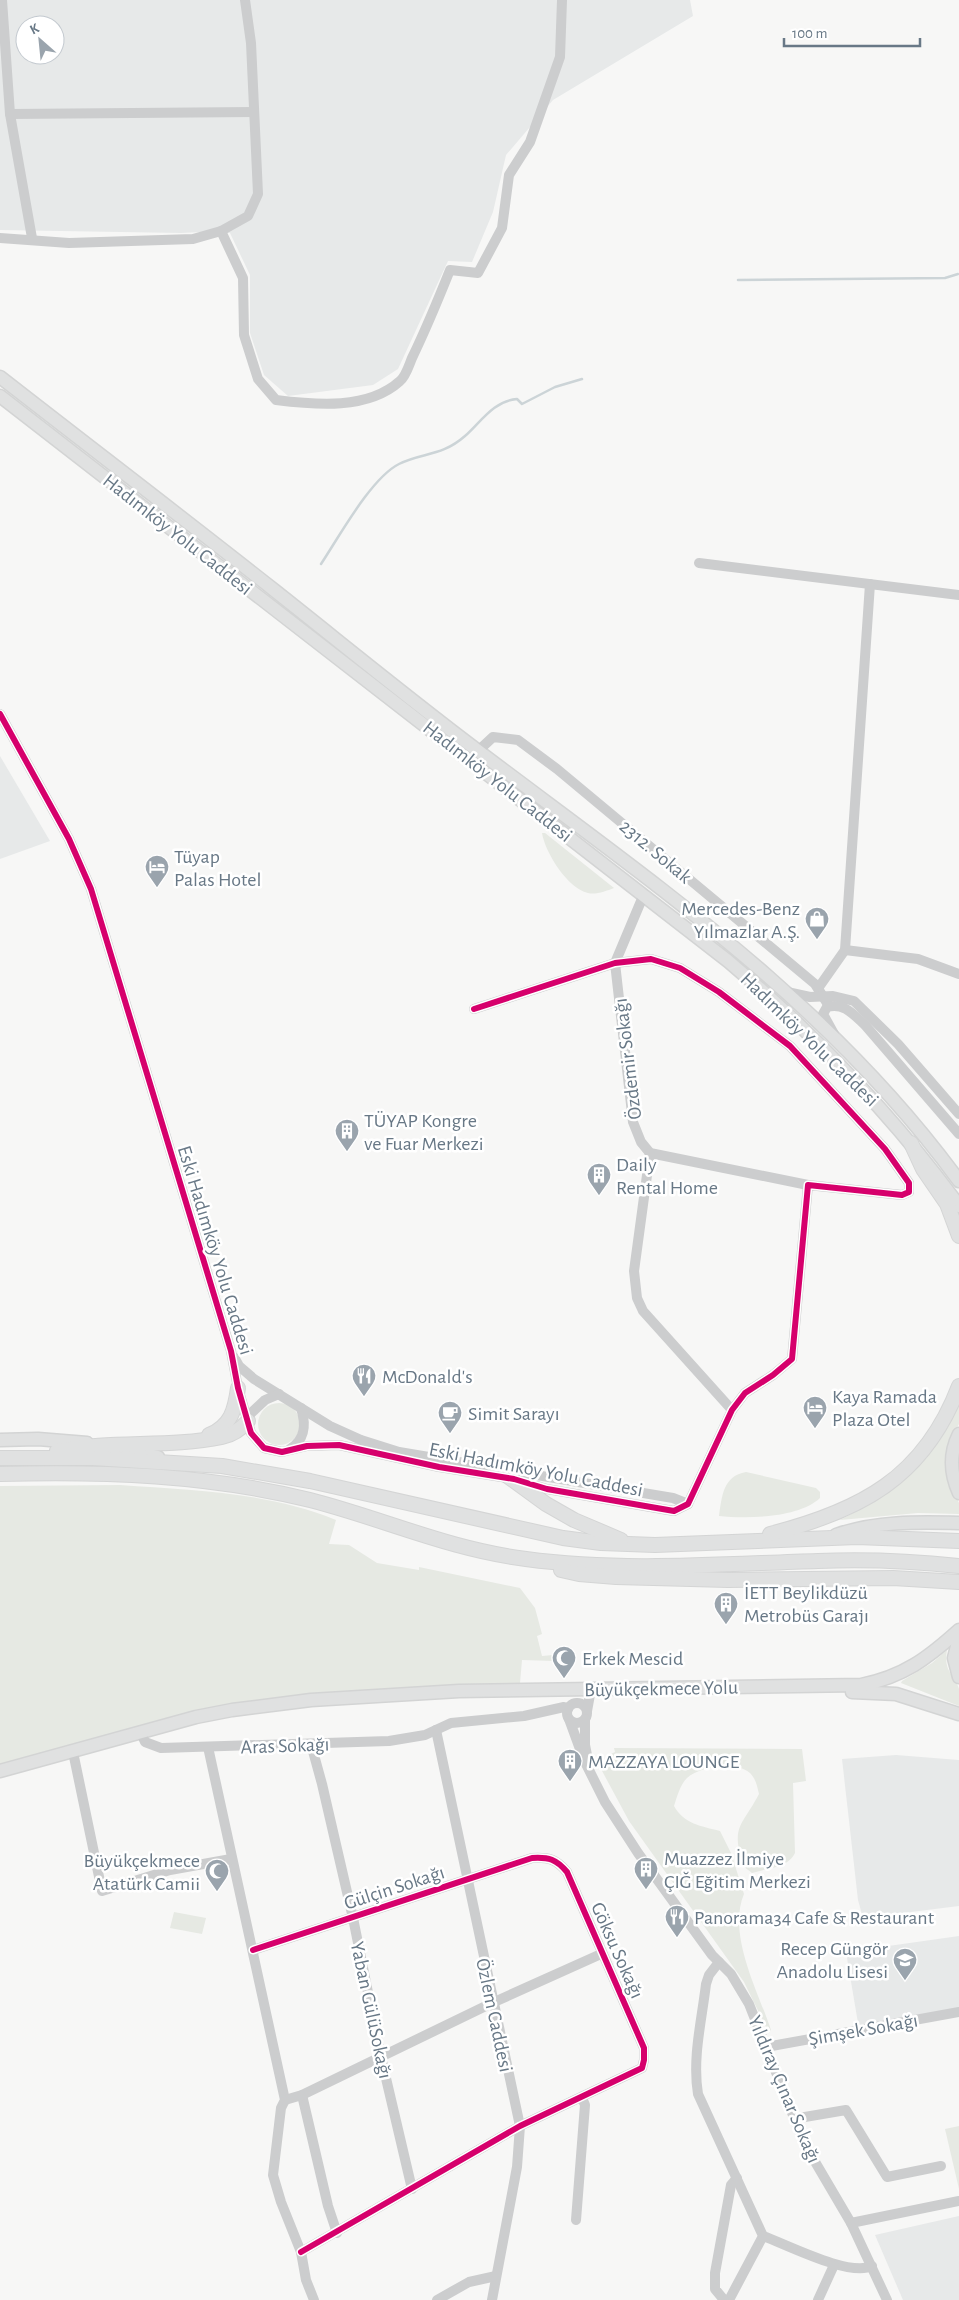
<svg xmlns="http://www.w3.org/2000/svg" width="959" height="2300" font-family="'Alegreya Sans',sans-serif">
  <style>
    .built { fill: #e7e9e9; fill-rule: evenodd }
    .green { fill: #e6e9e3 }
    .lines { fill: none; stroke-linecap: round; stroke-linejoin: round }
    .stream { stroke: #ccd4d7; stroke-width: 2.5 }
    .major-casing { stroke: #d3d4d4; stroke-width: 15 }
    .highway-casing { stroke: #d4d5d5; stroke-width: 16 }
    .minor { stroke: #cccdce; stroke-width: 10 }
    .major { stroke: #e0e1e1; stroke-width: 12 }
    .highway { stroke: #e0e1e1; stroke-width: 14 }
    .cycleway-casing { stroke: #fff; stroke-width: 9 }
    .cycleway { stroke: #d6006c; stroke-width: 6 }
    .labels { text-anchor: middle; stroke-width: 5; stroke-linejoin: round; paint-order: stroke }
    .street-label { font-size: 20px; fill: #687886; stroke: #fff }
    .poi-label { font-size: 20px; fill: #687886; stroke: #fff; text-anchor: start }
  </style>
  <rect width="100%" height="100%" fill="#f7f7f6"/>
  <!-- built -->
  <g class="built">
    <path d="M0,0h690l3,16 -140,84 -47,55 -13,57 -21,50 -24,-1 -50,108 -25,16 -85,11 -24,-21 -14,-42v-58l-20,-42 -9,-2 -40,2 -181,-3zM25,25h30v30h-30z"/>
    <path d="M0,756l50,85 -50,18z"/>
    <path d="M896,1755l63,5v146l-96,12 -5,-18 -16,-141z"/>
    <path d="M959,1936v74l-100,19 -13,-77z"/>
    <path d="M959,2216v84h-56l-28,-65z"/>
  </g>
  <!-- green -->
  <g class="green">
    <path d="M542,833h3l69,55c-8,3 -18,7 -26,5 -21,-5 -43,-41 -46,-60z"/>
    <circle cx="279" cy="1424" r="21"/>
    <path d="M959,1406v18l-10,20 3,45 7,14v11l-41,-1 -78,7c49,-24 94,-65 119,-114z"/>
    <path d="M746,1472l70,16 4,4v6c-21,20 -73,21 -101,18 3,-20 4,-40 27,-44z"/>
    <path d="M120,1485c73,5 147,7 216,35l-7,24 20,1 28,18 42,7v-3l101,21 15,20 7,26 -5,2 5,20 11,-1 1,6 -32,-1 -2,23 -224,14 -296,69v-280z"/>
    <path d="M947,1650c-4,23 8,24 12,39 0,5 0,12 0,17l-58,-23 1,-2 30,-18z"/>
    <path d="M614,1748l188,1 4,32 -13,2 2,70c-7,15 -28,15 -43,20l-9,-7c-12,-41 -2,-38 16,-72 -2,-8 -3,-15 -9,-21 -15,-12 -49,-7 -63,5 -7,7 -10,19 -13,28 10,18 27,20 46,25l11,22 13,41c-17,40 14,97 27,136l-2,3 -25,-51 -115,-161 -28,-52 9,-5 -3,-8 8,-4z"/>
    <path d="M174,1912l32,6 -4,16 -32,-6z"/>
    <path d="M959,2126v63l-14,-60z"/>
  </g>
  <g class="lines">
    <!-- stream -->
    <g class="stream">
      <path d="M738,280l207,-2 13,-4"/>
      <path d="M321,564c18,-27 50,-86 78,-100 24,-12 42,-7 66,-28 16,-14 28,-35 52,-37l5,5 33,-17 27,-8"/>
    </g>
    <defs>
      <g id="major">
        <path d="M0,377c91,71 183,141 274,213 67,53 134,108 203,160 174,132 351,251 482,431"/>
        <path d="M0,396l728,565c86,73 164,153 231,245"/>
        <path d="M959,1434c-10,20 -9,39 0,59"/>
        <path d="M0,1440l38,-1 49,4"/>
        <path d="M112,1447l46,10"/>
        <path d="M836,1535c40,-14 81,-13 123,-12"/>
        <path d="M959,1638l-5,20 5,19"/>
        <path d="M852,1692l44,2 63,20"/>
        <path d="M0,1771l196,-54 36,-7 79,-10 148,-9 402,-6c42,-8 67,-27 98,-55"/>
      </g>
      <g id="highway">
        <path d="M911,1143l12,26 24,35 12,32"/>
        <path d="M209,1435c22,-9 26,-25 29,-47"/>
        <path d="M57,1451c55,-11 112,-3 165,-14 10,-2 19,-8 26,-16"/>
        <path d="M0,1458h93l129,8 88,15 253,57 38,5 54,2 202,-8 102,4"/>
        <path d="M495,1467l51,37 28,16 47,20"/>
        <path d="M0,1474c103,-3 209,1 310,26 74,19 138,49 216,59 97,13 194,5 292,2 47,-2 94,0 141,5"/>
        <path d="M770,1534c90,-23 154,-56 189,-148"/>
        <path d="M561,1570l18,4 37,3 112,3 165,-2 66,4"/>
      </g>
    </defs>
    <!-- major casing -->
    <use href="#major" class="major-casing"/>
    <!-- highway casing -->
    <use href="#highway" class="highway-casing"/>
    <!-- minor -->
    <g class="minor">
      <path d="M2,0l8,114 22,124"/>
      <path d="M10,114l244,-2"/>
      <path d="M221,231l22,47 1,57 14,44 18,21c40,5 92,10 124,-19 6,-5 9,-16 12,-23 14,-29 26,-58 38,-88l28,3 24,-45 7,-53 21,-33 30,-85 2,-57"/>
      <path d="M0,238l69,5 124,-4 28,-8 27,-15 10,-22 -7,-151 -6,-43"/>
      <path d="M699,563l260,32"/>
      <path d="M0,714l69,125 22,50 140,462 7,37 13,45 13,15 18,4 25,-6 32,-1 100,22 75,12 33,10 115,20 12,2 14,-7"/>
      <path d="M478,751l15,-14 25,3 39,29 258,215 14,22"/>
      <path d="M644,894l-29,69 18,159 8,20 9,11 158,32"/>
      <path d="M845,950l73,9 41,15"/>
      <path d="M819,987l26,-37 25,-366"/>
      <path d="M787,992l23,5 23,-1 21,5 44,43 61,70"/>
      <path d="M474,1009l141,-46 36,-4 29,9 39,24 71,54 95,103 24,34v9l-7,3 -94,-10 -16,174 -19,16 -28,18 -13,17 -44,94"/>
      <path d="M834,1034l-11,-20 4,-7c17,-5 27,8 38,18l94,109"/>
      <path d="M650,1153l-16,118 3,27 6,13 89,99"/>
      <path d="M234,1357l5,9 15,13 76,47 31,14 38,12 274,46 15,6"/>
      <path d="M247,1417l18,-17 14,-6"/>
      <path d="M290,1449c16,-10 16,-25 11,-41"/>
      <circle cx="577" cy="1713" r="10"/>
      <path d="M587,1711l4,-22"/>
      <path d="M569,1719l15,41 21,42 33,51 74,102 19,19 18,30 55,139 47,80 36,77"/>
      <path d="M585,1719v26l2,10"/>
      <path d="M436,1730l84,396 -3,41 -25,133"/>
      <path d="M141,1733l4,9 16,6 228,-7 36,-6 26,-12 73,-7 40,-9 4,2"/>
      <path d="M311,1744l11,40 31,134 28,139 31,132"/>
      <path d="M208,1747l77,353 -4,8 -8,67 8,27 20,50 5,28 8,20"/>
      <path d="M73,1752l29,139 68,-21 61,-11"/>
      <path d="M253,1950l279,-92c17,-1 24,1 35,14l77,176v12l-2,8 -122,58 -219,126"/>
      <path d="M719,1962l-10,13 -3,9c-4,35 -14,74 -8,110l65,142 -34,64"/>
      <path d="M766,2047l193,-35"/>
      <path d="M302,2095l26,111 9,27"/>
      <path d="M285,2100l17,-5 190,-92 109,-49"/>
      <path d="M793,2119l53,-9 41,67 54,-11"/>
      <path d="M576,2220l9,-115 -3,-7"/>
      <path d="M851,2223l108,-22"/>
      <path d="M763,2236c25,9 86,41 109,30"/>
      <path d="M437,2300l32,-18 27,-6"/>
      <path d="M724,2300l-9,-11v-16l16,-88 6,-7"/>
      <path d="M818,2300l16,-35"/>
    </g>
    <!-- major -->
    <use href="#major" class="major"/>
    <!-- highway -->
    <use href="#highway" class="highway"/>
    <defs>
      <g id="cycleway">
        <path d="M0,714l69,125 22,50 140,462 7,37 13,45 13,15 18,4 25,-6 32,-1 100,22 75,12 33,10 127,22 14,-7 44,-94 13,-17 28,-18 19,-16 16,-174 94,10 7,-3v-9l-24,-34 -95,-103 -71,-54 -39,-24 -29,-9 -36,4 -141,46"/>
        <path d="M253,1950l279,-92c17,-1 24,1 35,14l77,176v12l-2,8 -122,58 -219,126"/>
      </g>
    </defs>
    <!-- cycleway casing -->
    <use href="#cycleway" class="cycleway-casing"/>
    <!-- cycleway -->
    <use href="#cycleway" class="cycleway"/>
  </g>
  <!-- icons -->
  <defs>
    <symbol id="hotel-pin" viewBox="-11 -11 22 30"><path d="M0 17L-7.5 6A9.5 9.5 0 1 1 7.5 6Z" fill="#9aa4ad" stroke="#fff"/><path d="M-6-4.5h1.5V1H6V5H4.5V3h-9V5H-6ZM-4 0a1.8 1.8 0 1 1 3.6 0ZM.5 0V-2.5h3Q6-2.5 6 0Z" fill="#fff"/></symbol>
    <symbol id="shop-pin" viewBox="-11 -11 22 30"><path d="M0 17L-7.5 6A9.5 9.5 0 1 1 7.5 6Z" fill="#9aa4ad" stroke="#fff"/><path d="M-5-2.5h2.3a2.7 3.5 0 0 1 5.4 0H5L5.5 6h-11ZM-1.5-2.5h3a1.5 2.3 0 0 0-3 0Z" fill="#fff"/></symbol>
    <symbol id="building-pin" viewBox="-11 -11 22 30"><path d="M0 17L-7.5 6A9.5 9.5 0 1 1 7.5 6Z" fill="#9aa4ad" stroke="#fff"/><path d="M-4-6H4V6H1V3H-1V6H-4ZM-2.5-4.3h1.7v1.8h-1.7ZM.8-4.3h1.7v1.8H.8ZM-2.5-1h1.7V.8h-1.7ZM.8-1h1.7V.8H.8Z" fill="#fff"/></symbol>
    <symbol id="restaurant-pin" viewBox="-11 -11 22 30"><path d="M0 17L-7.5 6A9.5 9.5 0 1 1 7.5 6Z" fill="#9aa4ad" stroke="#fff"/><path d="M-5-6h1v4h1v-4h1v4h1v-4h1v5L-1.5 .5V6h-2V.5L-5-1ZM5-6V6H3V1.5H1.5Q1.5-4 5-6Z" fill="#fff"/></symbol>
    <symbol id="cafe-pin" viewBox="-11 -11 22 30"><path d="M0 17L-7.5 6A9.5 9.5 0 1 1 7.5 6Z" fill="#9aa4ad" stroke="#fff"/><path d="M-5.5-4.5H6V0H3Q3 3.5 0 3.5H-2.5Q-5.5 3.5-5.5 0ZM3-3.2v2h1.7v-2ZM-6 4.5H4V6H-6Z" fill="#fff"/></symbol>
    <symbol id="mosque-pin" viewBox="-11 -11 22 30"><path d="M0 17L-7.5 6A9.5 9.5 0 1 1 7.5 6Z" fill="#9aa4ad" stroke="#fff"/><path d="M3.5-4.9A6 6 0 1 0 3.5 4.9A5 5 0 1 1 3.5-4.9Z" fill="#fff"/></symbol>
    <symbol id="school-pin" viewBox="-11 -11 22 30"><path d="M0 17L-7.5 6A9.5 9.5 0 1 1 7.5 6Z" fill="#9aa4ad" stroke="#fff"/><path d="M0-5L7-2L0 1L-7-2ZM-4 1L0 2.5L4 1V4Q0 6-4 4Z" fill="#fff"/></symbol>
  </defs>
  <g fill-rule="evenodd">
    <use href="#hotel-pin" x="143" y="853" width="28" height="38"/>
    <use href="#shop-pin" x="803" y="905" width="28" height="38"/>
    <use href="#building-pin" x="333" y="1117" width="28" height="38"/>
    <use href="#building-pin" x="585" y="1161" width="28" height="38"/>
    <use href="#restaurant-pin" x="350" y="1362" width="28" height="38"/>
    <use href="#hotel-pin" x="801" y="1394" width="28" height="38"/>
    <use href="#cafe-pin" x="436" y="1399" width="28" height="38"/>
    <use href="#building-pin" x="712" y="1590" width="28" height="38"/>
    <use href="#mosque-pin" x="550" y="1644" width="28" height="38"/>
    <use href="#building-pin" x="556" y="1747" width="28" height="38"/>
    <use href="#building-pin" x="632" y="1855" width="28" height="38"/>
    <use href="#mosque-pin" x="203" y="1857" width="28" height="38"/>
    <use href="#restaurant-pin" x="663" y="1903" width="28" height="38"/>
    <use href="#school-pin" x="891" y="1946" width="28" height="38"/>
  </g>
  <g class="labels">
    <!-- street labels -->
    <g class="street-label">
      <text transform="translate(178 534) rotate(38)" y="7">Hadımköy Yolu Caddesi</text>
      <text transform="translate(498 781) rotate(38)" y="7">Hadımköy Yolu Caddesi</text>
      <text transform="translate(656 851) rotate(40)" y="7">2312. Sokak</text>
      <text transform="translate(810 1039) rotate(44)" y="7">Hadımköy Yolu Caddesi</text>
      <text transform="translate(627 1059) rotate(-97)" y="7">Özdemir Sokağı</text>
      <text transform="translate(216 1250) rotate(73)" y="7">Eski Hadımköy Yolu Caddesi</text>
      <text transform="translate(536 1469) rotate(11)" y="7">Eski Hadımköy Yolu Caddesi</text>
      <text transform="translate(661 1688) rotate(-1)" y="7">Büyükçekmece Yolu</text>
      <text transform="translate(285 1745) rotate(-2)" y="7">Aras Sokağı</text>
      <text transform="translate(394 1887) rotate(-18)" y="7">Gülçin Sokağı</text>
      <text transform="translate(618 1950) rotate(66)" y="7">Göksu Sokağı</text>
      <text transform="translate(372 2010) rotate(78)" y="7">Yaban GülüSokağı</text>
      <text transform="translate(495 2015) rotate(78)" y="7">Özlem Caddesi</text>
      <text transform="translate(863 2029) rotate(-10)" y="7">Şimşek Sokağı</text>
      <text transform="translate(785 2089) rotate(67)" y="7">Yıldıray Çınar Sokağı</text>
    </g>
    <!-- poi labels -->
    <g class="poi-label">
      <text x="174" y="863">Tüyap<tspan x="174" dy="23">Palas Hotel</tspan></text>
      <text x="800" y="915" text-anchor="end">Mercedes-Benz<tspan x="800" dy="23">Yılmazlar A.Ş.</tspan></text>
      <text x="364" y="1127">TÜYAP Kongre<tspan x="364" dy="23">ve Fuar Merkezi</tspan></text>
      <text x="616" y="1171">Daily<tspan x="616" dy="23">Rental Home</tspan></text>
      <text x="382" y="1383">McDonald's</text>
      <text x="832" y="1403">Kaya Ramada<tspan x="832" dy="23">Plaza Otel</tspan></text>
      <text x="468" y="1420">Simit Sarayı</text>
      <text x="744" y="1599">İETT Beylikdüzü<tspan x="744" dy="23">Metrobüs Garajı</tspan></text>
      <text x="582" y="1665">Erkek Mescid</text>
      <text x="588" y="1768">MAZZAYA LOUNGE</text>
      <text x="664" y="1865">Muazzez İlmiye<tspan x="664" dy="23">ÇIĞ Eğitim Merkezi</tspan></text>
      <text x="200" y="1867" text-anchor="end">Büyükçekmece<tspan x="200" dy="23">Atatürk Camii</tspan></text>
      <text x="694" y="1924">Panorama34 Cafe &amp; Restaurant</text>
      <text x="888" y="1955" text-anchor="end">Recep Güngör<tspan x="888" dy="23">Anadolu Lisesi</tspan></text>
    </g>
  </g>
  <!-- north arrow -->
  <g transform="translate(40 40) rotate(333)"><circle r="24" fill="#ffffff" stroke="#c3c9cf"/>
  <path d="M0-4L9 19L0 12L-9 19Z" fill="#9aa4ad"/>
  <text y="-8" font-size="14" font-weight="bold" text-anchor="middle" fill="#687886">K</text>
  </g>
  <!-- scale -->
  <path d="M784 38v8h136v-8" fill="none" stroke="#687886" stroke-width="2.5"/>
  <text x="792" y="38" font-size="15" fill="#687886" stroke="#ffffff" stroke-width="4" paint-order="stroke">100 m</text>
</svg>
